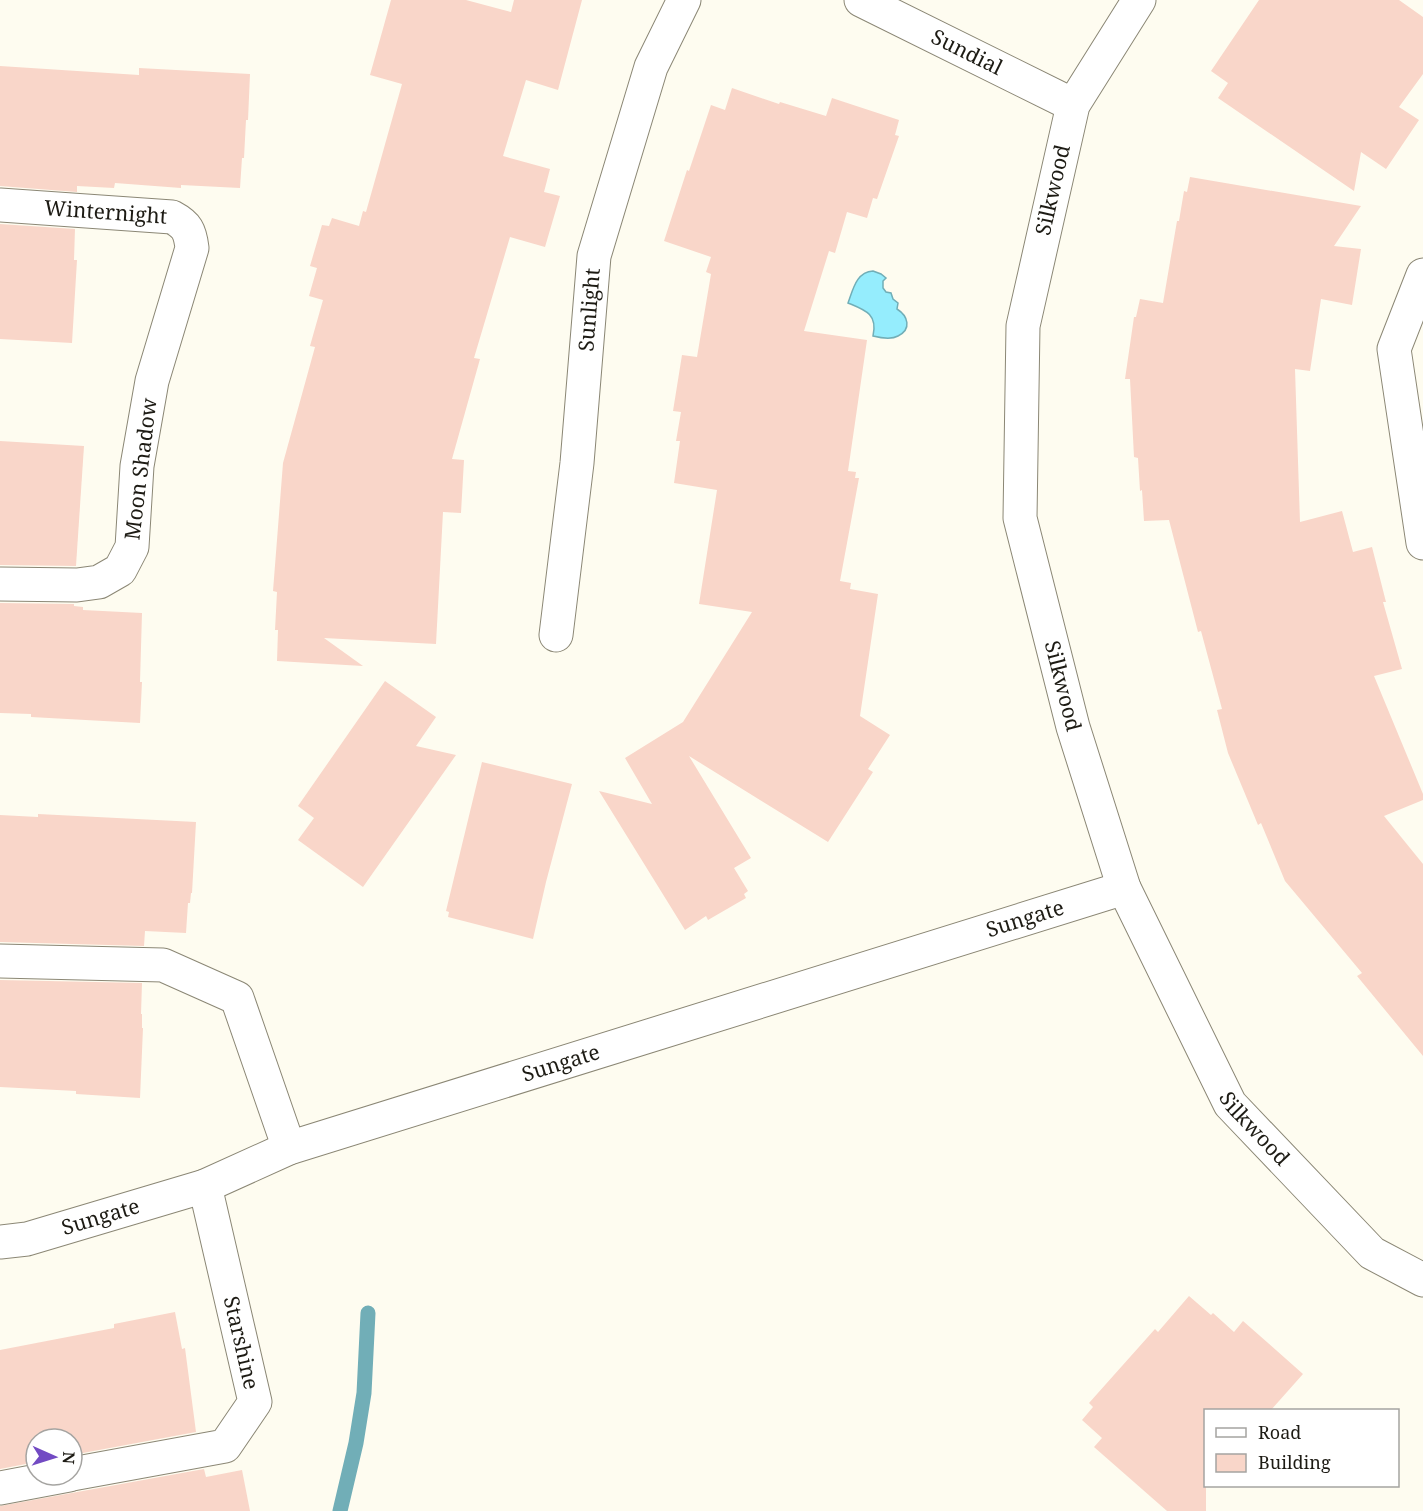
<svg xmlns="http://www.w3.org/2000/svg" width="1423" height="1511" font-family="'Noto Serif',serif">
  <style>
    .water { fill: #95edfd; stroke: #71aeb7; stroke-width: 1.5 }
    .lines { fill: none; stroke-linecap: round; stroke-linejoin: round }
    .stream { stroke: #71aeb7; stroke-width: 15 }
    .building { fill: #f9d6c9 }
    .minor-casing { stroke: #8b8775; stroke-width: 35 }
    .minor { stroke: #fff; stroke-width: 33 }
    .labels { text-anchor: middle; stroke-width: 5; stroke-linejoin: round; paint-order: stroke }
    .street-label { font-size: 21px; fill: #1d1b14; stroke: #fff }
  </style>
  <rect width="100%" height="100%" fill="#fefcf0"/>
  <!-- water -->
  <path class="water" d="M873,271l8,3 5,4 -3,3v7l3,4 5,1 2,6 5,4 -1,6c11,7 15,20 1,27 -7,4 -17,2 -25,0 5,-22 -8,-26 -25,-33 5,-13 8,-31 25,-32z"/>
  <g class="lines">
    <!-- stream -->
    <path class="stream" d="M340,1511l16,-68 8,-50 4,-80"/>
  </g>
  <!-- building -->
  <g class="building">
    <path d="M391,0h75l45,12 3,-12h68l-24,90 -32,-10 -23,76 47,13 -6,23 16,4 -15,51 -35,-10 -36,121 6,1 -28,100 12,1 -3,53 -18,-1 -7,132 -112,-6 39,28 -86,-5 1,-31h-3l2,-38 -4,-1 10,-128 32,-116 -5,-1 13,-46 -14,-4 8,-28 -7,-2 12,-41 7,1 3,-8 27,8 4,-15 3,1 36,-128 -32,-9z"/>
    <path d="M1259,0h140l24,17v57l-24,33 20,13 -33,49 -25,-17 -7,39 -136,-93 10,-15 -17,-12z"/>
    <path d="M0,66l139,9v-7l111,6 -2,46h-2l-2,38h-2l-2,30 -59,-3v3l-66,-5 -1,5 -37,-2v6l-77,-6z"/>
    <path d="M732,88l47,16 1,-2 46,14 6,-18 67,22 -4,15 4,1 -22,63 -4,-1 -6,20 -20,-6 -12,41 -6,-2 -25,80 63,9 -19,131 8,1 -1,6h4l-19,103 11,2 -1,6 28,5 -18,122 30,19 -22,34 5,3 -45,70 -139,-86 62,102 -17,10 14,23 -4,3 2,4 -38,22 -2,-4 -21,14 -86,-139 53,13 -27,-46 58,-36 69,-110 -53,-8 18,-114 -43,-7 6,-42h-4l5,-29 -8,-1 9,-56 15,2 14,-83 -5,-2 5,-15 -47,-16 23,-71 2,1 22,-66 14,5z"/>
    <path d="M1190,177l171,29 -27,40 27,3 -9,56 -31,-6 -11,72 -15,-2 5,153 42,-11 11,41 19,-5 14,55h-3l19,67 -28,7 49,118v6l-39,16 39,48v192l-66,-80 5,-3 -77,-92 -24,-58 -3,2 -30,-72 -11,-43 5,-1 -21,-78 -3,1 -29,-112 -25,1 -2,-31 -2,1 -2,-33 -4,-1 -4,-78h-5l9,-62h2l4,-18 23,4 14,-82h2l5,-30 3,1z"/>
    <path d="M0,224l75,5 -1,31h3l-5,83 -72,-4z"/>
    <path d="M0,441l84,5 -8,120 -76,-1z"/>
    <path d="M0,603l74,1v2l9,1v3l59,3 -2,69h2l-2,41 -109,-6v-3l-31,-1z"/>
    <path d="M385,681l51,36 -20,29 40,9 -93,132 -65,-47 16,-22 -16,-12z"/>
    <path d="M482,762l90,22 -26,98 -13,57 -85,-22 1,-5 -3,-1z"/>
    <path d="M38,814l158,8 -4,71h-1l-1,10h-2l-2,30 -41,-2 -1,15 -144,-4v-127l38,2z"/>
    <path d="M0,980l142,3 -1,31h1v14h1l-3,70 -64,-4v-3l-76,-4z"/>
    <path d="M1189,1296l22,19 2,-2 21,19 9,-11 60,53 -32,36h-65v101h-39l-73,-64 8,-9 -20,-18 11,-13 -4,-4 66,-74 3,3z"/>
    <path d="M175,1312l7,37 3,-1 11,84 -124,23v-16h-36v23l-36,7v-119l114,-22v-4z"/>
    <path d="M204,1469l2,8 36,-7 8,41h-250v-5z"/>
  </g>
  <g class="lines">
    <defs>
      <g id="minor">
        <path id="s1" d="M861,0l212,105"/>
        <path id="s2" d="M1139,0l-66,105 -50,221 -3,192 53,209 51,161 106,216 142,149 51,27"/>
        <path id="s3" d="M0,205l172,12c15,8 18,14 20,31l-40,133 -15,85 -5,81 -12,23 -21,12 -22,3 -77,-1"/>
        <path d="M1423,275l-29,74 29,194"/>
        <path id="s4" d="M556,635l21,-172 17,-207 57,-189 33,-67"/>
        <path d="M0,961l163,4 74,33 52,150"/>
        <path id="s5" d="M0,1242l27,-3 178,-53 84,-38 835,-260"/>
        <path d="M72,1474l153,-28 30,-44 -50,-216"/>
        <path d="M0,1488l69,-13"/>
      </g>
    </defs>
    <!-- minor casing -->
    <use href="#minor" class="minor-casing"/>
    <!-- minor -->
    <use href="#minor" class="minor"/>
  </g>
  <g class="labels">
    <!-- street labels -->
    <g class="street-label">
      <text dy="7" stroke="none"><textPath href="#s1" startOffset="118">Sundial</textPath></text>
      <text transform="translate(1053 190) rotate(-77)" y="7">Silkwood</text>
      <text dy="7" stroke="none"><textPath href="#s3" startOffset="106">Winternight</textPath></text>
      <text dy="7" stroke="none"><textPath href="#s4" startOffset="327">Sunlight</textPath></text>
      <text transform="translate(141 469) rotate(-83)" y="7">Moon Shadow</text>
      <text dy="7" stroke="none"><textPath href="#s2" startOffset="716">Silkwood</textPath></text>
      <text dy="7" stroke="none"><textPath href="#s5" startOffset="1076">Sungate</textPath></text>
      <text dy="7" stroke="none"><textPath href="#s5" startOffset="590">Sungate</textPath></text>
      <text dy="7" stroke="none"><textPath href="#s2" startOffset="1202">Silkwood</textPath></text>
      <text dy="7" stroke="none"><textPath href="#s5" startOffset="104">Sungate</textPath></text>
      <text transform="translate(241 1343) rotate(77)" y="7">Starshine</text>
    </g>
  </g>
  <!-- legend -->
  <rect x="1204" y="1409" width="195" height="78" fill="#ffffff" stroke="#a5a4a1" stroke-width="1.5"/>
  <rect x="1216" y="1428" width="30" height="9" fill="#ffffff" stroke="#a5a4a1" stroke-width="1.5"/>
  <text x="1258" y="1439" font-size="18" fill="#1d1b14">Road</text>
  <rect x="1216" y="1454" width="30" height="18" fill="#f9d6c9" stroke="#a5a4a1" stroke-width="1.5"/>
  <text x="1258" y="1469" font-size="18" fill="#1d1b14">Building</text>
  <!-- north arrow -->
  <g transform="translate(54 1457) rotate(93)"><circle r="28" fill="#ffffff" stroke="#a5a4a1" stroke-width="1.5"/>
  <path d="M0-4.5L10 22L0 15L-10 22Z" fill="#724ac3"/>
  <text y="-9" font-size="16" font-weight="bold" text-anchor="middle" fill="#1d1b14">N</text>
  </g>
</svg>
